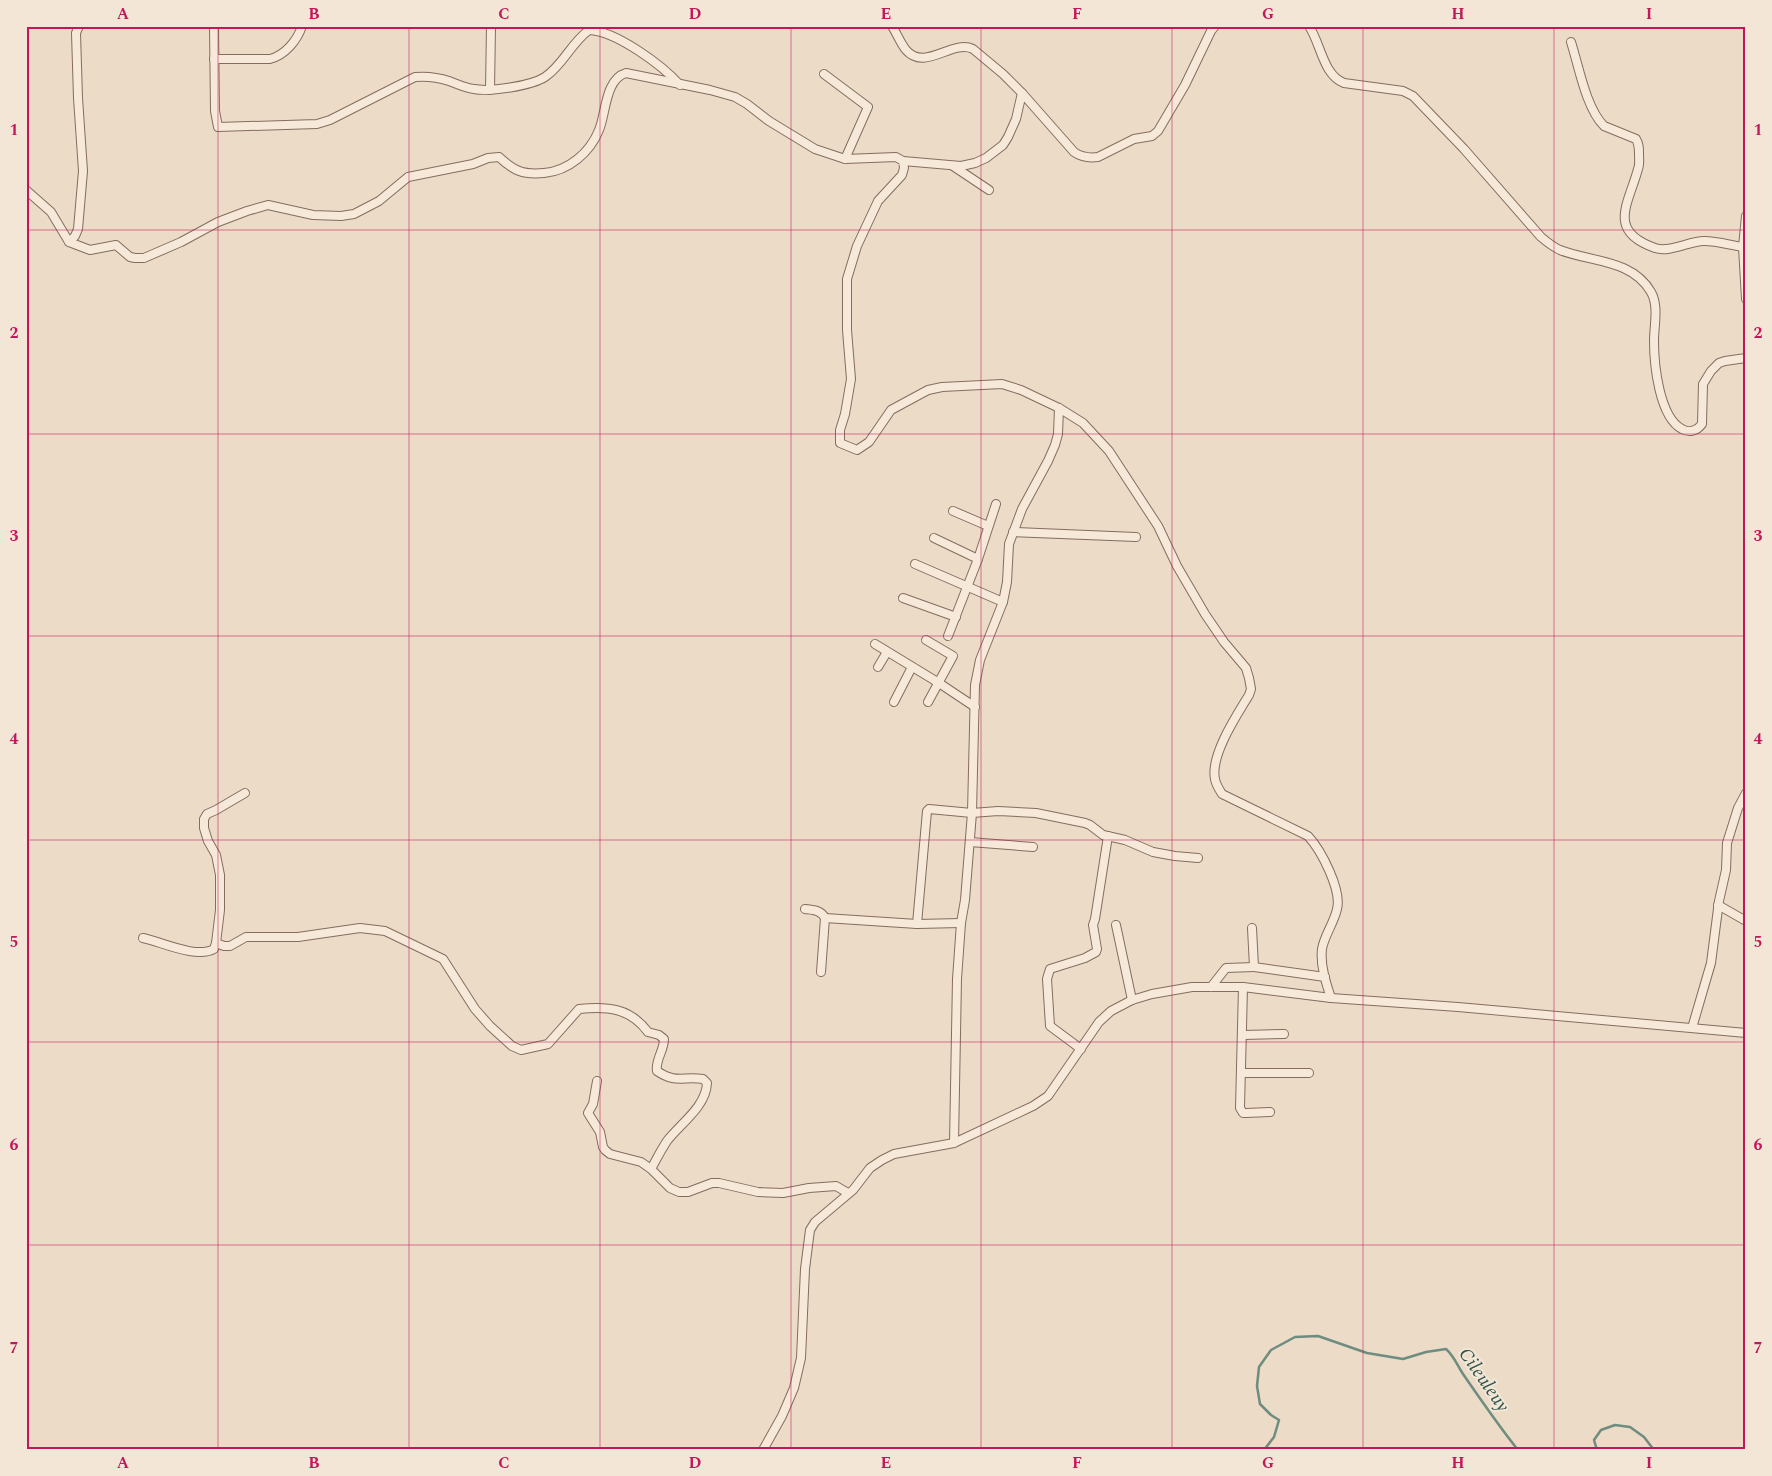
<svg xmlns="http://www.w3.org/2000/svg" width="1772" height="1476" font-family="Spectral,serif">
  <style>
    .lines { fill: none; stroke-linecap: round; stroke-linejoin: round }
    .stream { stroke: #6f8c81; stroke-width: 2.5 }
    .minor-casing { stroke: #856d5e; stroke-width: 10 }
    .minor { stroke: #f6e9d9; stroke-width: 8 }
    .grid { fill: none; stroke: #c2185b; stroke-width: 1; stroke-opacity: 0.55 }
    .labels { text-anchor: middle; stroke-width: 4; stroke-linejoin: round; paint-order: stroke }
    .water-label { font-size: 19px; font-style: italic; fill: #31554d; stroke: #f3e6d6 }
    .neatline { fill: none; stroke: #c2185b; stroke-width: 2 }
    .grid-label { font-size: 16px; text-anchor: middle; font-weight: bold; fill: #c2185b }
  </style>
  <rect width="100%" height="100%" fill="#ebdbc7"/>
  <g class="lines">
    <!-- stream -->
    <g class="stream">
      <path d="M1264,1450l10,-13 5,-17 -8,-5 -11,-11 -3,-18 2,-19 12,-17 24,-13 23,-1 49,17 36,6 23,-7 20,-3c8,7 11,16 17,25 18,26 35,51 55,76"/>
      <path d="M1597,1450l-3,-10 7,-10 14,-5 15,2 14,10 10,13"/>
    </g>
    <defs>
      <g id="minor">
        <path d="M214,26l1,85 3,16 99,-3 13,-4 85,-43c11,-1 22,0 34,4 8,3 16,7 25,8 16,3 57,-3 71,-12 18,-12 26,-34 44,-47 27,1 73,35 91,55"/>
        <path d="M892,26c5,8 9,18 14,24 19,22 46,-11 67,-1l30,25 19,19"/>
        <path d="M1309,26c12,18 14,49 35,57l59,8 10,5 51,53 77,88c6,5 12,10 19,13 30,12 72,9 91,42 8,14 3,33 3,49 0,23 5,76 28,88 7,4 15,2 20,-5l1,-40 8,-13 8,-8 6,-2 21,-3"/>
        <path d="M1571,42c8,25 15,66 33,84l32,13c3,5 3,9 3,15 0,5 1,10 -1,15 -9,34 -32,62 17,79 15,5 34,-7 49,-7 13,0 26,4 39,6"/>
        <path d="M214,59h56c15,-4 27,-18 32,-33"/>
        <path d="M824,74l44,33 -23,52"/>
        <path d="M490,90l1,-64"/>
        <path d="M903,161l58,5 14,-3 11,-5 17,-13 5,-8 8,-18 6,-26 52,59c7,5 16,6 24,5l36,-18 18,-3 6,-5 27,-46 26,-54 4,-5"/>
        <path d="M953,166l36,24"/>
        <path d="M26,190l25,22 18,30 21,8 26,-5 14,12 5,1h9l37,-16 37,-20 29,-11 21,-6 45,10 28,1 13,-2 25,-13 29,-24 65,-13 15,-6 11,-1c15,14 24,18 45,16 24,-2 46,-20 55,-43 7,-16 6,-51 27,-57l84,17 25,7 12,7 22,17 46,28 30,10 51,-2 7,4 1,7 -2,7 -24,26 -21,45 -10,33v51l4,49 -6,35 -5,16v13l17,7 12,-8 22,-32 37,-20 14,-3 60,-3 19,6 38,18 24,15 26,28 49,75 19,40 28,48 19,28 22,26 3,10 2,11 -2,6c-12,20 -39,60 -34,84 1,6 4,10 7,15l86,42c13,14 34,54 29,73 -3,14 -13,27 -15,40 -2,16 4,34 9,49"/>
        <path d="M1746,216l-3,31 3,52"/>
        <path d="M69,242l6,-6 3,-7 5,-58 -5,-73 -2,-65 3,-7"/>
        <path d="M953,511l35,15"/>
        <path d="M1013,532l123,5"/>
        <path d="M934,538l44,21"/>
        <path d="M915,564l88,38"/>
        <path d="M903,598l53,19"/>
        <path d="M948,636l30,-77 18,-55"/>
        <path d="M926,640l27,16 -25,46"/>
        <path d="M875,644l64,39 36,24"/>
        <path d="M878,667l9,-15"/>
        <path d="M894,702l18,-35"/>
        <path d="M245,793l-29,17 -9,4 -3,5v9l4,13 8,14 4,20v35l-4,33 8,3h6l16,-9h52l62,-9 25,3 58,28 32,50 15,17 22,20 9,4 27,-6 31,-35c29,-3 51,-1 69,23l11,3 5,4c0,12 -9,21 -7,32 19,13 26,5 46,8l4,4c-1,24 -27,41 -40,58 -6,9 -11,19 -16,28"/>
        <path d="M970,842l63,5"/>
        <path d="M1718,905l28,16"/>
        <path d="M805,909c8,1 16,1 20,9l-4,54"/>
        <path d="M825,918l92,6 44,-1"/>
        <path d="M917,924l10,-113 2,-2 43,4 26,-2 38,2 49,10 5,2 13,10 22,5 28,12 22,4 23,2"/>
        <path d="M1116,925l16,75"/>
        <path d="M1252,928l2,39 71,10"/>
        <path d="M143,938c19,4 53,21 71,11l2,-6"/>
        <path d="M1211,987l15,-19 28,-1"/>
        <path d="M1243,987l-3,121 3,5h3l24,-1"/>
        <path d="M1692,1028l19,-65 8,-62 7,-31 1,-27 11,-35 8,-15"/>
        <path d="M1243,1035l41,-1"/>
        <path d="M1081,1049l-31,-23 -3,-47 3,-10 35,-11 11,-6 1,-3 -4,-24 2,-6 13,-83"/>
        <path d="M1242,1073h67"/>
        <path d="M597,1081l-4,23 -5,9 12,19 3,15 2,3 5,4 31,8 10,7 19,19 9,4h9l24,-9h7l39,9 25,1 26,-5 27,-2 12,7"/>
        <path d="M954,1143l3,-164 4,-56 4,-23 7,-87 3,-128 5,-25 23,-58 4,-20 2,-38 13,-35 26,-48 7,-16 3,-11 1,-26"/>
        <path d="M763,1450l19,-34 12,-28 7,-30 4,-89 5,-39 5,-8 38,-32 17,-22 12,-8 12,-6 60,-11 79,-37 15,-10 51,-74 12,-11 21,-11 20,-6 40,-7h51l88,11 127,9 288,26"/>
      </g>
    </defs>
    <!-- minor casing -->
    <use href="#minor" class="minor-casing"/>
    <!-- minor -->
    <use href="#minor" class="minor"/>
  </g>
  <!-- grid -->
  <path class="grid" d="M218,26v1424M409,26v1424M600,26v1424M791,26v1424M981,26v1424M1172,26v1424M1363,26v1424M1554,26v1424M26,230h1720M26,434h1720M26,636h1720M26,840h1720M26,1042h1720M26,1245h1720"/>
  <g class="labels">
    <!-- water labels -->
    <g class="water-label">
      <text transform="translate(1485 1379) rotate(55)" y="7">Cileuleuy</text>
    </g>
  </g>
  <!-- border -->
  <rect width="1772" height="1476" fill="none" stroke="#f3e6d6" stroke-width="55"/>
  <rect x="28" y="28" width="1716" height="1420" class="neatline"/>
  <g class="grid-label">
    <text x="123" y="19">A</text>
    <text x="314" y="19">B</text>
    <text x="504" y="19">C</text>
    <text x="695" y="19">D</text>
    <text x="886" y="19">E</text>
    <text x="1077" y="19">F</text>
    <text x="1268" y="19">G</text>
    <text x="1458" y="19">H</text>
    <text x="1649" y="19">I</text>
    <text x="14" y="135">1</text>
    <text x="1758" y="135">1</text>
    <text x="14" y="338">2</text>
    <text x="1758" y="338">2</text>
    <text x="14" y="541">3</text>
    <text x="1758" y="541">3</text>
    <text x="14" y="744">4</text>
    <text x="1758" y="744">4</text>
    <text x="14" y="947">5</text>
    <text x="1758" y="947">5</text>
    <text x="14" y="1150">6</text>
    <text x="1758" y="1150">6</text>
    <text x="14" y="1353">7</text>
    <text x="1758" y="1353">7</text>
    <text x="123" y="1468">A</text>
    <text x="314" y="1468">B</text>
    <text x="504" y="1468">C</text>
    <text x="695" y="1468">D</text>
    <text x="886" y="1468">E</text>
    <text x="1077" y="1468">F</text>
    <text x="1268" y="1468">G</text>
    <text x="1458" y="1468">H</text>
    <text x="1649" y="1468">I</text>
  </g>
</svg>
